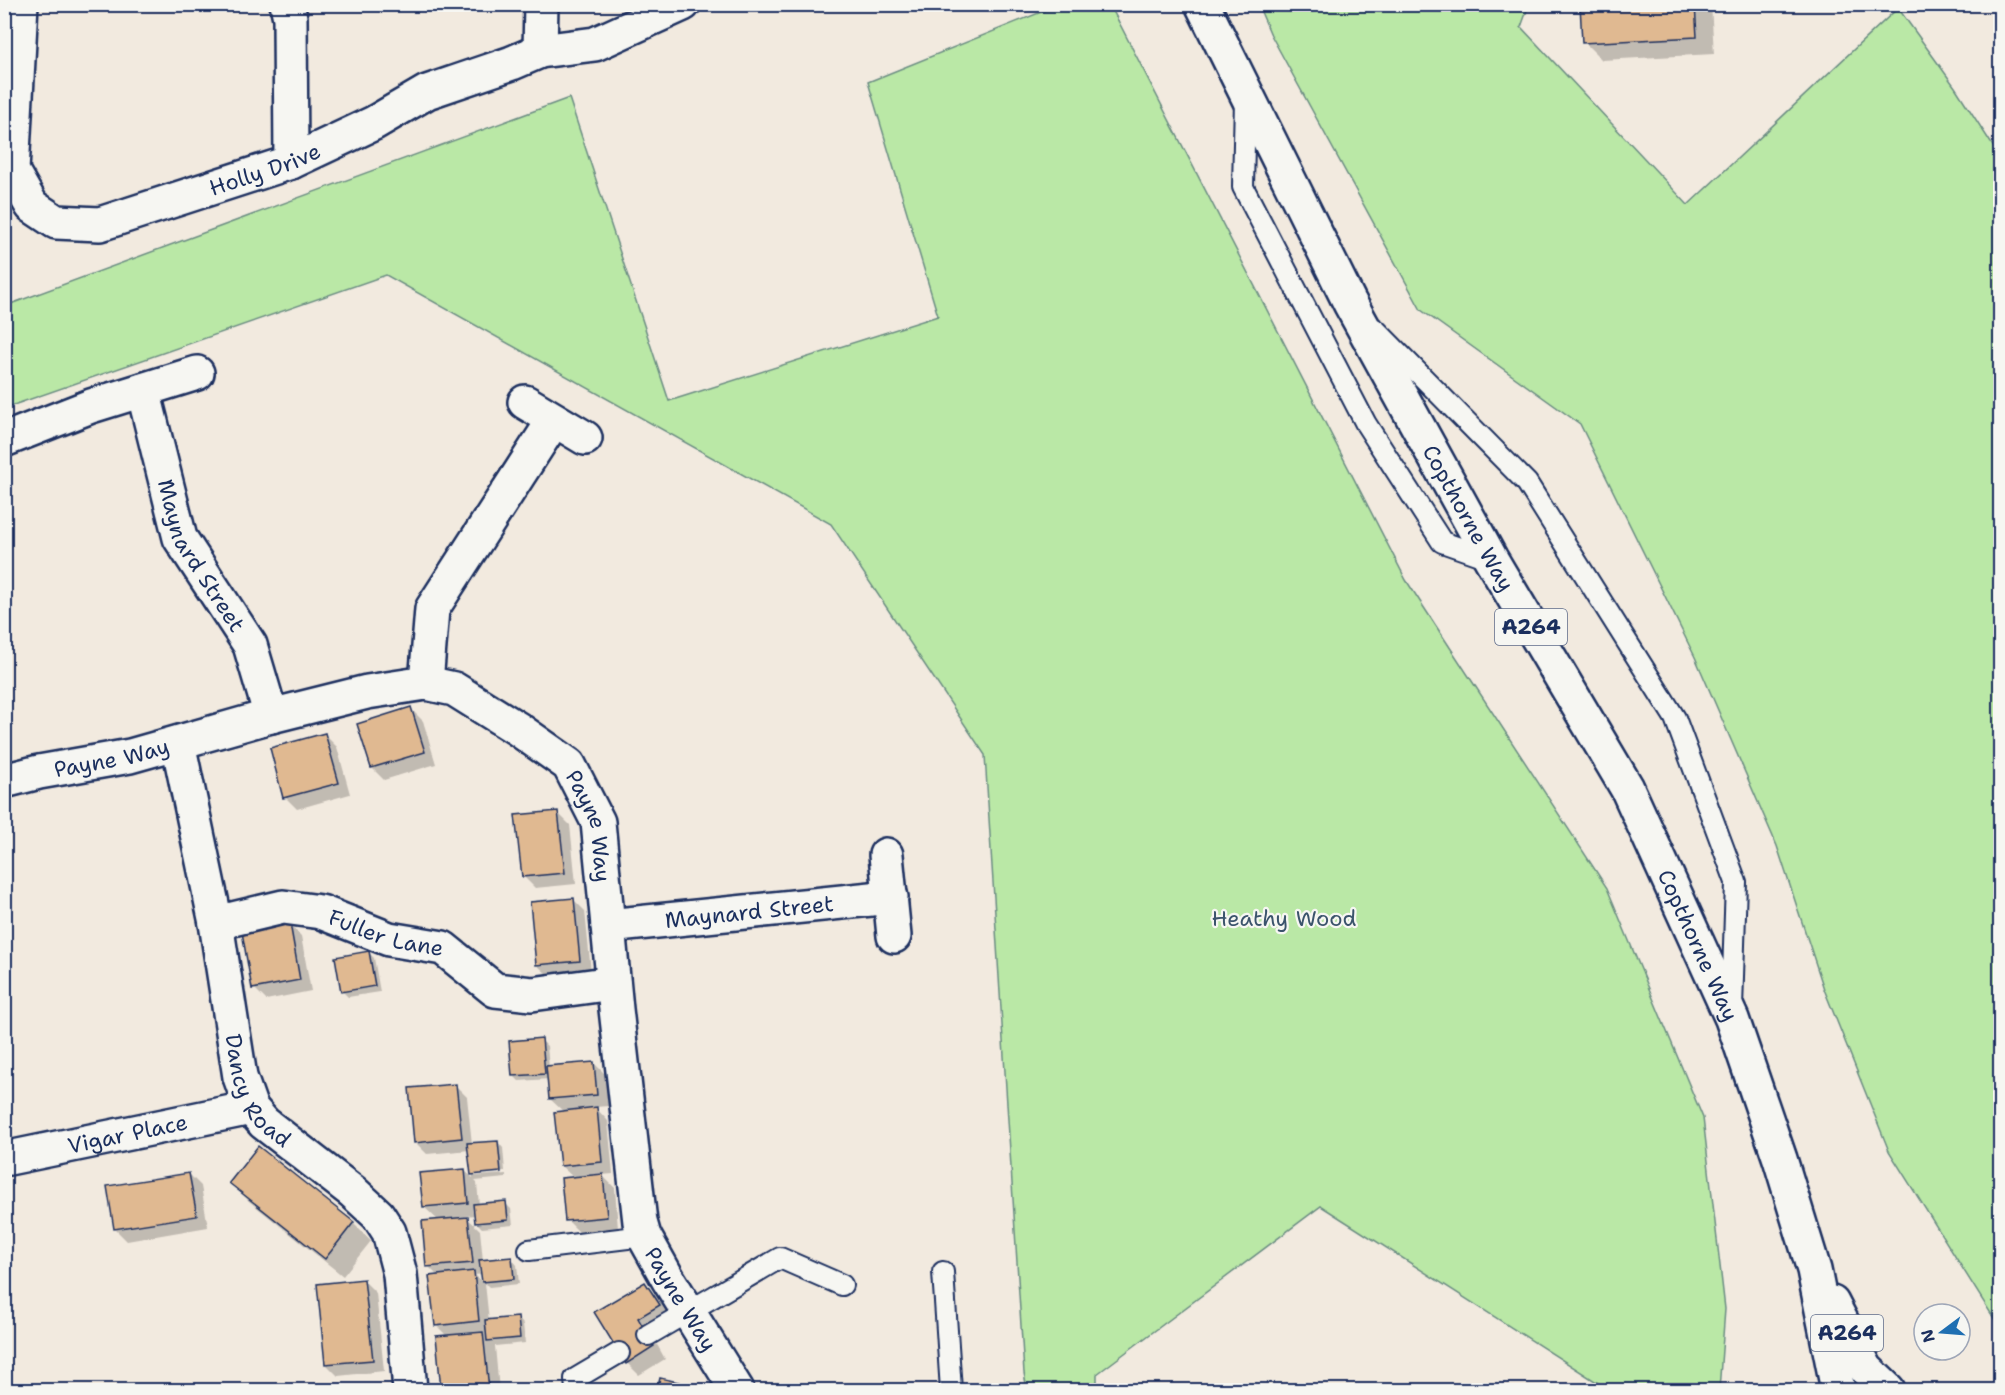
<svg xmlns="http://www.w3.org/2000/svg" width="2005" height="1395" font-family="'Shantell Sans',sans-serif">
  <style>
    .green { fill: #bae8a6; stroke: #6a8c82; stroke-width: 1.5 }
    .shadow { fill: #0003; fill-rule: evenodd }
    .building { fill: #e0b991; stroke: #1b2f5e; stroke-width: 1.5 }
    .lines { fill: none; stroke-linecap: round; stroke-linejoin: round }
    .lane-casing { stroke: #1b2f5e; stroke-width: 24 }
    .street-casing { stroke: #1b2f5e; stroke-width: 38 }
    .highway-casing { stroke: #1b2f5e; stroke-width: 38 }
    .lane { stroke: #f6f6f2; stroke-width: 20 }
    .street { stroke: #f6f6f2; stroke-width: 33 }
    .highway { stroke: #f6f6f2; stroke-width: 33 }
    .labels { text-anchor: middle; stroke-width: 4.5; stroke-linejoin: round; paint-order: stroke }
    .shield { fill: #f6f6f2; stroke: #5d6b8a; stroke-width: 1.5 }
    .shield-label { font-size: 21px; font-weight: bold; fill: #1b2f5e }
    .street-label { font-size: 22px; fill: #1b2f5e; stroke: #f6f6f2 }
    .park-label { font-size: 22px; fill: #3b546c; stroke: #f6f6f2 }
  </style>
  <rect width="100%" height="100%" fill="#f2eadf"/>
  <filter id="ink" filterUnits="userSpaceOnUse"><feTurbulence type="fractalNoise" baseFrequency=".0167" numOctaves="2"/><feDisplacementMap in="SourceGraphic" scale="12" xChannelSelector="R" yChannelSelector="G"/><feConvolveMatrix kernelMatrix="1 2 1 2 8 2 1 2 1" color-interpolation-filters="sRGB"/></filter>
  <g filter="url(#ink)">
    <!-- green -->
    <g class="green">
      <path d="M1061,4l49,1 296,575 201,308 96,230 22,191 -6,81h-110l-288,-184 -224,168v16h-70l-3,-17 -39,-618 -154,-231 -445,-249 -381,133v-102l564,-208 100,303 269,-85 -70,-234z"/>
      <path d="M1258,5h271l-8,22 167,178 210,-197 57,79 45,70v1171l-111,-177 -65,-162 -47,-143 -82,-189 -115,-233 -159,-114 -150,-275z"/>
    </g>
    <!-- shadow -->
    <g class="shadow">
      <path d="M1582,4h129l3,50 -112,6 -18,-18z"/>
      <path d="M411,709l12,12 13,43 -52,16 -12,-12z"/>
      <path d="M325,735l12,12 13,47 -53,15 -12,-12z"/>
      <path d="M558,813l12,12 6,59 -41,4 -12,-12z"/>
      <path d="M573,899l12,12 6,61 -42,4 -12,-11z"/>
      <path d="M289,924l12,12 10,55 -45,9 -12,-12z"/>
      <path d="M368,952l6,6 6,34 -32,5 -5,-5z"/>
      <path d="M541,1040l6,6 2,22 45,-5 12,12 3,31 -14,1 13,14 5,53 -11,1 13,13 3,41 -39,3 -12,-12 7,-42 -13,-12 3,-54 -14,-13 -1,-20 -30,2 -5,-5z"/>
      <path d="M455,1085l12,12 5,47 26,-2 5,6 2,23 -30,2v3l31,-2v4l-31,3 2,2 2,22 26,-2 6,6 2,16 -31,3 -6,-6v-7l-11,1 15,14 3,31 29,-2 5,6 2,19 -30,3 -4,-4 4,38 29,-3 5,6 2,19 -30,3 4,44h-57l-4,-52 10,-1 -12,-12 2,-49 -10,-10 11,-45 -15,-14 41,-36 8,7 -3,-28 -43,4 -12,-12zM482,1274l1,9 -8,-8z"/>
      <path d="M258,1148l95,75 18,18 -28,35 -94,-75 -18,-18z"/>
      <path d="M189,1174l12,12 7,41 -81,14 -12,-12z"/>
      <path d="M364,1281l12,12 8,78 -46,5 -12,-12z"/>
      <path d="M645,1284l12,12 14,22 -22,12 16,29 -26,16 -12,-12z"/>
      <path d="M661,1380l39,8 2,2h-43z"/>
    </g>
    <!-- building -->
    <g class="building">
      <path d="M1580,4h115l2,33 -115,6z"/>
      <path d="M411,707l14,45 -54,16 -14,-44z"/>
      <path d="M325,733l14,50 -56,15 -13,-50z"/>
      <path d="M558,811l7,62 -43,4 -7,-62z"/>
      <path d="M574,898l6,63 -44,4 -6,-63z"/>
      <path d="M290,923l10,57 -48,9 -10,-57z"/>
      <path d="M369,951l6,35 -34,6 -6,-35z"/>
      <path d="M542,1038l3,36 -33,2 -3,-35z"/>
      <path d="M594,1062l3,33 -48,4 -3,-33z"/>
      <path d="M456,1084l6,54 -48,5 -5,-55z"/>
      <path d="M597,1107l5,55 -42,4 -6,-54z"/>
      <path d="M498,1141l3,31 -30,3 -4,-32z"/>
      <path d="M258,1146l96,76 -29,37 -96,-76z"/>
      <path d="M465,1169l3,34 -45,4 -4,-34z"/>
      <path d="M189,1173l8,43 -83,13 -7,-43z"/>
      <path d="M603,1174l4,43 -42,4 -4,-43z"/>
      <path d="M506,1201l2,19 -33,3 -2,-19z"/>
      <path d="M468,1217l5,46 -47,4 -4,-46z"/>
      <path d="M512,1257l2,22 -32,3 -3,-22z"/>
      <path d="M474,1271l5,50 -44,5 -6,-50z"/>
      <path d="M364,1279l9,81 -48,4 -8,-80z"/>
      <path d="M645,1282l15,23 -22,13 16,28 -28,18 -32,-52z"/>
      <path d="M518,1317l2,21 -33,3 -2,-21z"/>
      <path d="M483,1332l6,57 -48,1 -5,-54z"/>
      <path d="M660,1378l41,9 -1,3h-43z"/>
    </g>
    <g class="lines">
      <defs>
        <g id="lane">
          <path d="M1245,100l-2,87 123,237 76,118 49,17"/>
          <path d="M1375,329l152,154 148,235 61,164 -4,126"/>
          <path d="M529,1250l115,-14"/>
          <path d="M943,1272l8,118"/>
          <path d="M648,1335l132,-77 62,27"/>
          <path d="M576,1390l-1,-11 44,-26"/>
        </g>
        <g id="street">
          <path id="s1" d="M21,4l-9,167 20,35 24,16 44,2 191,-62 83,-39 53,-31 85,-29 28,-12 55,-7 88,-40"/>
          <path d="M287,4l3,14 1,144"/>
          <path d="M540,51l1,-47"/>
          <path id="s2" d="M143,390l37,148 70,107 21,71"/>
          <path d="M525,402l60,36"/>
          <path d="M4,440l87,-34 106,-33"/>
          <path d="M426,683l6,-74 122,-189"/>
          <path id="s3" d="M178,743l38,180 24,154 11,31 13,15 89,69 25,23 11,17 11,42 10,116"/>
          <path id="s4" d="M4,781l35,-9 91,-16 141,-40 96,-24 59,-9 28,6 64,40 51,36 29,57 18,187 24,213 4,14 24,43 69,111"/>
          <path d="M886,855l8,81"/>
          <path id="s5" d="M216,923l67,-16 38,5 68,27 54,9 52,42 37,4 81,-11"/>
          <path id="s6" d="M608,926l283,-29"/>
          <path id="s7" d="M4,1159l247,-51"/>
        </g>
        <g id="highway">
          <path id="s8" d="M1202,4l148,299 141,256 136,229 105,231 48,140 34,111 24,120"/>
          <path d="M1832,1303l34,66 22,21"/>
        </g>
      </defs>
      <!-- lane casing -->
      <use href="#lane" class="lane-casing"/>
      <!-- street casing -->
      <use href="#street" class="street-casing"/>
      <!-- highway casing -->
      <use href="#highway" class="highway-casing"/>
      <!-- lane -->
      <use href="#lane" class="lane"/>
      <!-- street -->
      <use href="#street" class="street"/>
      <!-- highway -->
      <use href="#highway" class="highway"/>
    </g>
  </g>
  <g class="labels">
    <!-- shield labels -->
    <g class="shield">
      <rect x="1495" y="609" width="72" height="36" rx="4.5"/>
      <rect x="1811" y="1315" width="72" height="36" rx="4.5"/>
    </g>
    <g class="shield-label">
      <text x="1531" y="634">A264</text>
      <text x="1847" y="1340">A264</text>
    </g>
    <!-- street labels -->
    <g class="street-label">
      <text dy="8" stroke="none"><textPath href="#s1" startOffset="454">Holly Drive</textPath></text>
      <text dy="8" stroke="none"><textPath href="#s8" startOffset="579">Copthorne Way</textPath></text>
      <text dy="8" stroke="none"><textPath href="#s2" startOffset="177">Maynard Street</textPath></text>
      <text dy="8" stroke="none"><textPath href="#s4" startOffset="110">Payne Way</textPath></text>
      <text dy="8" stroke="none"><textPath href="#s4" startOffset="666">Payne Way</textPath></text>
      <text dy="8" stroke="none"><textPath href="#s6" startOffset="142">Maynard Street</textPath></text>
      <text dy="8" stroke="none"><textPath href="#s5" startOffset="176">Fuller Lane</textPath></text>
      <text dy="8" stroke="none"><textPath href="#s8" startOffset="1065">Copthorne Way</textPath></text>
      <text dy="8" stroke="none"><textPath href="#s3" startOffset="360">Dancy Road</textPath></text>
      <text dy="8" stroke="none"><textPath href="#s7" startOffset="126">Vigar Place</textPath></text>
      <text dy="8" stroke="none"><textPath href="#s4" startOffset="1154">Payne Way</textPath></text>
    </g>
    <!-- park labels -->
    <g class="park-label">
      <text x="1284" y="926">Heathy Wood</text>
    </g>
  </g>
  <!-- margin -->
  <rect width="2005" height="1395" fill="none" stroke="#f6f6f2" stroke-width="24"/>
  <rect x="12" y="12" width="1981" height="1371" fill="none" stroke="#1b2f5e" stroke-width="2" filter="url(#ink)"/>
  <!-- north arrow -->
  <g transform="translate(1942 1332) rotate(254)"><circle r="28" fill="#f6f6f2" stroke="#9ea6b7" stroke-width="1.5"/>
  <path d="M0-4.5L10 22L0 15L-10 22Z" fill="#1f6fb2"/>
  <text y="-9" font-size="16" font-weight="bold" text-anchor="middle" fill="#1b2f5e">N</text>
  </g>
</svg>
